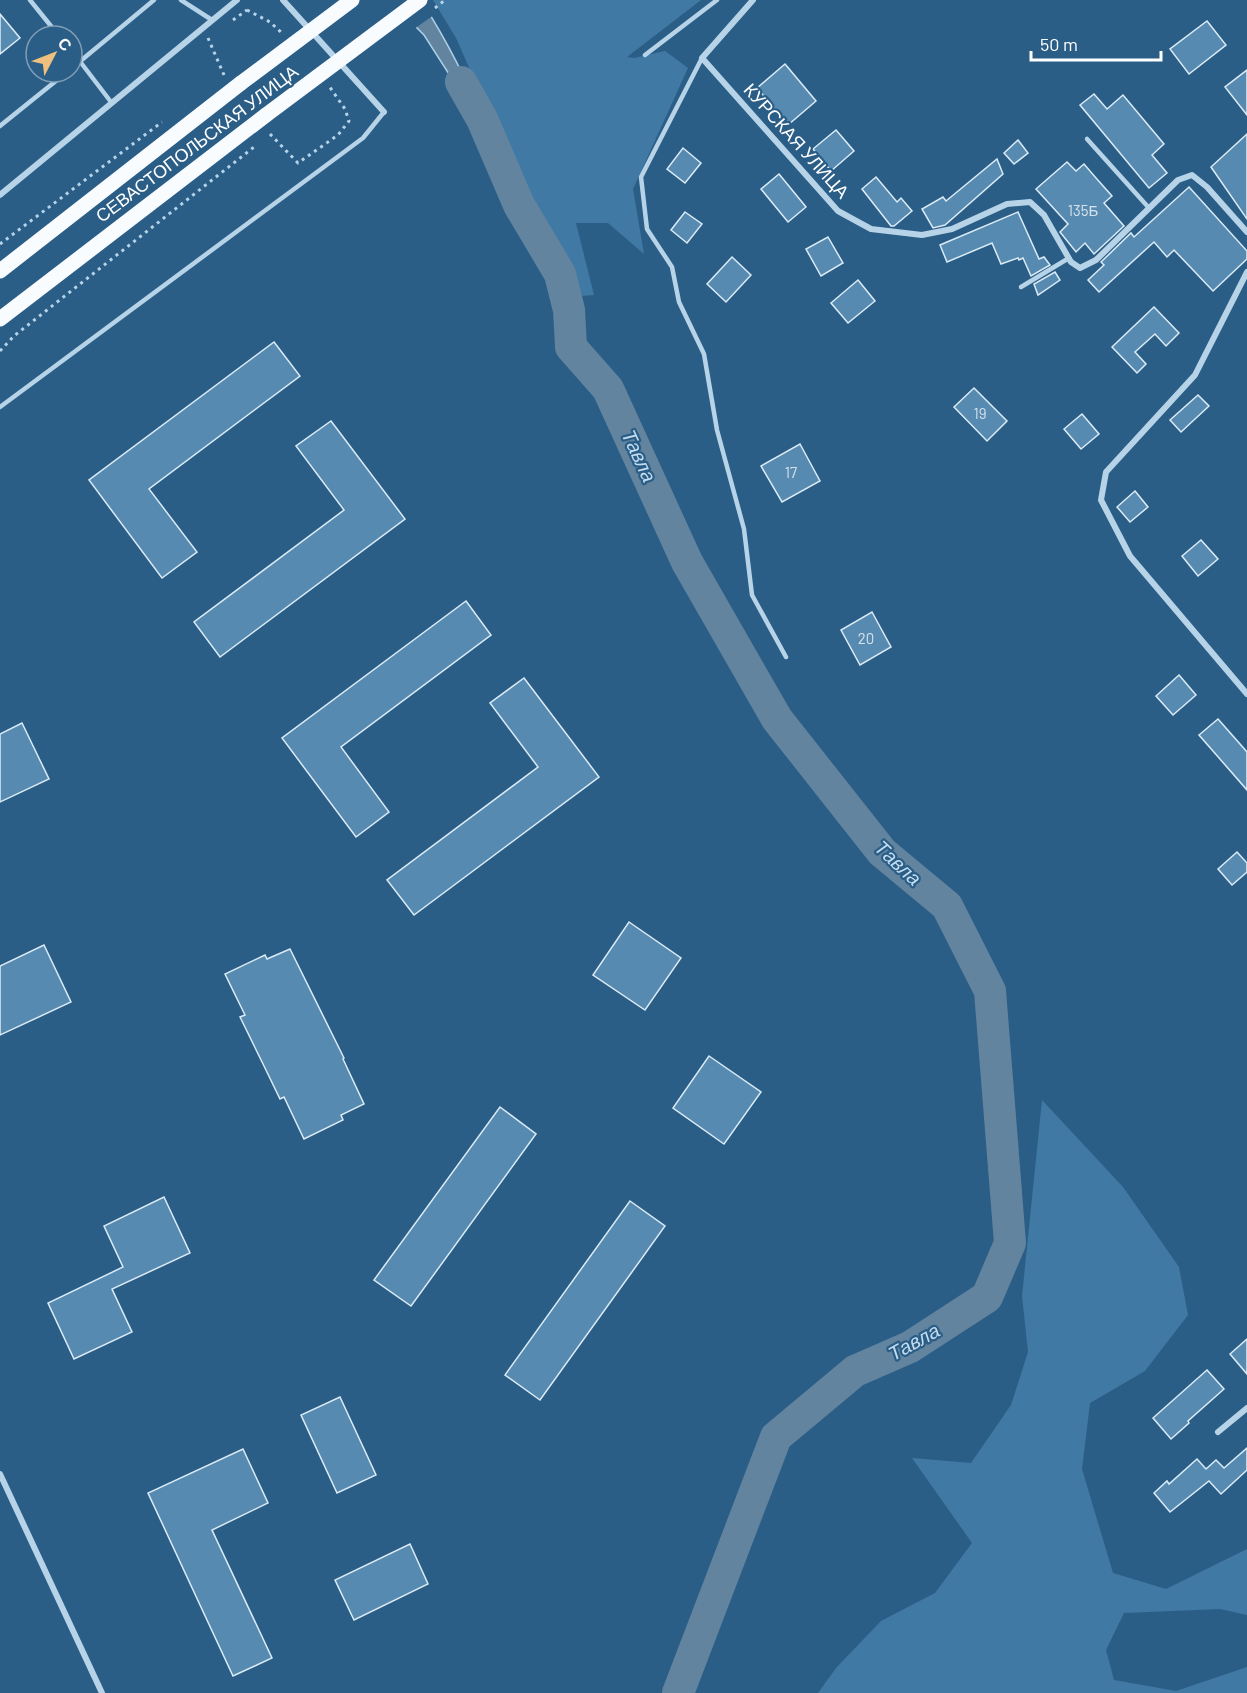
<svg xmlns="http://www.w3.org/2000/svg" width="1247" height="1693" font-family="Barlow,sans-serif">
  <style>
    .green { fill: #4079a3 }
    .water { fill: #62849f; stroke: #accfe7; stroke-width: 1.5 }
    .pier { fill: #2b5e87 }
    .lines { fill: none; stroke-linecap: round; stroke-linejoin: round }
    .river { stroke: #62849f; stroke-width: 32 }
    .building { fill: #578ab0; stroke: #dbebf6; stroke-width: 1.5 }
    .path { stroke: #b7d3e7; stroke-width: 3; stroke-dasharray: 3 4.5; stroke-linecap: butt }
    .lane { stroke: #b7d3e7; stroke-width: 4.5 }
    .street { stroke: #b7d3e7; stroke-width: 6 }
    .primary { stroke: #f9fcfe; stroke-width: 15 }
    .path-bridge { stroke: #b7d3e7; stroke-width: 3; stroke-dasharray: 3 4.5; stroke-linecap: butt }
    .primary-bridge { stroke: #f9fcfe; stroke-width: 15 }
    .labels { text-anchor: middle; stroke-width: 4.5; stroke-linejoin: round; paint-order: stroke }
    .number-label { font-size: 15px; fill: #d5e2eb }
    .street-label { font-size: 18px; fill: #fff; stroke: #2b5e87 }
    .water-label { font-size: 20px; font-style: italic; fill: #c3dcef; stroke: #2b5e87 }
  </style>
  <rect width="100%" height="100%" fill="#2b5e87"/>
  <!-- green -->
  <g class="green">
    <path d="M433,0h268l-74,57 7,1 31,-7 23,17 -55,121 11,65 -36,-31h-32l18,72 -14,1 -58,-109 -66,-149z"/>
    <path d="M1042,1100l81,87 56,80 9,48 -43,56 -55,32 -8,66 31,104 53,16 81,-40v66l-27,-6 -96,4 -18,37 8,30 62,11 71,-24v26h-429l18,-25 45,-47 54,-28 37,-50 -60,-85 59,5 40,-58 17,-53 -6,-56z"/>
  </g>
  <!-- water -->
  <path class="water" d="M389,0h32c24,38 45,77 61,119l-26,-34 -32,-50z"/>
  <!-- pier -->
  <path class="pier" d="M386,0h39l9,15 -20,14z"/>
  <g class="lines">
    <!-- river -->
    <path class="river" d="M461,82l21,37 37,86 41,69 9,36 2,37 37,42 79,173 90,157 105,133 65,54 43,85 20,252 -23,54 -77,50 -55,24 -79,66 -98,256"/>
  </g>
  <!-- building -->
  <g class="building">
    <path d="M0,14l20,24 -20,16z"/>
    <path d="M1207,21l19,24 -37,29 -19,-25z"/>
    <path d="M785,64l31,37 -28,24 -31,-37z"/>
    <path d="M1247,70v45l-22,-28z"/>
    <path d="M1094,94l13,15 16,-14 41,49 -12,11 15,18 -18,15 -69,-83z"/>
    <path d="M836,130l18,21 -23,20 -18,-22z"/>
    <path d="M1247,134v85l-36,-52z"/>
    <path d="M1018,140l10,13 -14,11 -10,-11z"/>
    <path d="M683,148l18,15 -16,20 -18,-14z"/>
    <path d="M997,159l6,15 -58,51 -12,3 -11,-19 21,-12 3,4z"/>
    <path d="M1067,162l9,9 8,-7 12,14 16,18 -8,7 20,23 -30,28 -9,-11 -9,9 -16,-20 8,-8 -32,-35z"/>
    <path d="M779,174l27,33 -18,15 -27,-33z"/>
    <path d="M876,177l21,25 4,-4 11,13 -18,15h-3l-29,-37z"/>
    <path d="M1189,187l58,64v8l-34,32 -39,-41 -7,7 -13,-15 -55,50 -11,-12 16,-15 -3,-3 30,-29 3,4z"/>
    <path d="M685,212l17,12 -15,19 -16,-13z"/>
    <path d="M1018,212l21,47 5,-2 6,8 -19,11 -8,-18 -4,2 -1,-2 -17,6 -9,-21 -45,19 -7,-17z"/>
    <path d="M828,237l15,26 -22,13 -15,-27z"/>
    <path d="M732,257l19,18 -25,27 -19,-18z"/>
    <path d="M1055,272l5,8 -22,15 -4,-11z"/>
    <path d="M858,280l17,21 -27,22 -17,-20z"/>
    <path d="M1154,307l25,26 -13,13 -11,-12 -20,18 11,12 -9,9 -25,-26z"/>
    <path d="M274,342l26,34 -151,113 48,63 -35,26 -73,-98z"/>
    <path d="M974,388l33,33 -20,20 -33,-34z"/>
    <path d="M1198,395l11,11 -28,26 -11,-12z"/>
    <path d="M1082,414l17,20 -18,15 -17,-20z"/>
    <path d="M331,421l74,98 -185,138 -26,-35 150,-112 -48,-64z"/>
    <path d="M800,444l20,37 -38,21 -21,-36z"/>
    <path d="M1135,491l13,16 -18,15 -13,-15z"/>
    <path d="M1201,540l17,19 -20,17 -16,-20z"/>
    <path d="M466,601l25,34 -150,112 48,65 -33,25 -74,-99z"/>
    <path d="M872,612l19,35 -31,18 -19,-35z"/>
    <path d="M1179,675l17,20 -23,20 -17,-19z"/>
    <path d="M524,678l75,99 -185,138 -27,-35 151,-113 -48,-64z"/>
    <path d="M1218,719l29,33v38l-48,-55z"/>
    <path d="M22,723l27,56 -49,23v-68z"/>
    <path d="M1237,852l10,11v9l-15,13 -14,-16z"/>
    <path d="M629,922l52,36 -36,52 -52,-35z"/>
    <path d="M44,945l27,57 -71,33v-69z"/>
    <path d="M290,949l54,109 -1,1 21,45 -23,11 2,5 -39,19 -20,-42 -4,2 -16,-33 -24,-49 5,-2 -20,-41 40,-19 2,4z"/>
    <path d="M709,1056l52,36 -37,52 -51,-36z"/>
    <path d="M500,1107l36,27 -125,172 -37,-26z"/>
    <path d="M164,1197l26,56 -78,36 20,43 -58,27 -26,-56 75,-36 -19,-41z"/>
    <path d="M630,1201l35,25 -125,174 -35,-25z"/>
    <path d="M1247,1339v35l-17,-20z"/>
    <path d="M1207,1370l17,19 -36,32 1,2 -18,16 -18,-21z"/>
    <path d="M340,1397l36,78 -39,18 -36,-78z"/>
    <path d="M1247,1448v22l-26,24 -12,-13 -39,31 -16,-19 13,-12 2,3 28,-25 9,10 10,-9 8,8z"/>
    <path d="M243,1449l25,54 -56,27 60,128 -39,18 -85,-183z"/>
    <path d="M410,1544l18,40 -74,36 -19,-40z"/>
  </g>
  <g class="lines">
    <!-- path -->
    <g class="path">
      <path d="M247,10l23,12 13,12"/>
      <path d="M233,20l14,-10"/>
      <path d="M208,38l16,37"/>
      <path d="M270,134l28,29 40,-28 11,-14 -4,-12 -16,-23"/>
      <path d="M0,244l162,-122"/>
      <path d="M0,351l14,-15 240,-189"/>
    </g>
    <!-- lane -->
    <g class="lane">
      <path d="M30,0l29,36"/>
      <path d="M181,0l31,20"/>
      <path d="M72,51l39,51"/>
      <path d="M645,55l72,-55"/>
      <path d="M702,58l-61,119 6,52 25,38 7,35 25,52 13,76 27,99 8,66 34,62"/>
      <path d="M72,68l82,-68"/>
      <path d="M0,126l67,-54"/>
      <path d="M1087,139l62,69"/>
      <path d="M1021,287l48,-29"/>
      <path d="M0,407l363,-269 21,-26"/>
    </g>
    <!-- street -->
    <g class="street">
      <path d="M283,0l101,112"/>
      <path d="M753,0l-51,58 136,153 33,18 51,6 30,-6 55,-25 23,-2 14,13 27,47 9,6 16,-8 82,-80 14,-5 15,12 40,45"/>
      <path d="M0,195l237,-195"/>
      <path d="M1247,272l-52,103 -89,97 -5,28 29,56 117,138"/>
      <path d="M1218,1432l29,-24"/>
      <path d="M0,1474l102,219"/>
    </g>
    <!-- primary -->
    <g class="primary">
      <path d="M0,271l241,-188"/>
      <path d="M0,319l266,-204"/>
    </g>
    <!-- path-bridge -->
    <path class="path-bridge" d="M435,8l10,-8"/>
    <!-- primary-bridge -->
    <g class="primary-bridge">
      <path d="M241,83l111,-83"/>
      <path d="M266,115l154,-115"/>
    </g>
  </g>
  <g class="labels">
    <!-- number labels -->
    <g class="number-label">
      <text x="1083" y="216">135Б</text>
      <text x="980" y="419">19</text>
      <text x="791" y="478">17</text>
      <text x="866" y="644">20</text>
    </g>
    <!-- street labels -->
    <g class="street-label">
      <text transform="translate(796 141) rotate(48)" y="6">КУРСКАЯ УЛИЦА</text>
      <text transform="translate(197 144) rotate(-37)" y="6">СЕВАСТОПОЛЬСКАЯ УЛИЦА</text>
    </g>
    <!-- water labels -->
    <g class="water-label">
      <text transform="translate(639 456) rotate(65)" y="7">Тавла</text>
      <text transform="translate(898 863) rotate(43)" y="7">Тавла</text>
      <text transform="translate(914 1342) rotate(-29)" y="7">Тавла</text>
    </g>
  </g>
  <!-- north arrow -->
  <g transform="translate(54 54) rotate(48)"><circle r="28" fill="#2b5e87" stroke="#809eb7" stroke-width="1.5"/>
  <path d="M0-4.5L10 22L0 15L-10 22Z" fill="#edc080"/>
  <text y="-9" font-size="16" font-weight="bold" text-anchor="middle" fill="#ffffff">С</text>
  </g>
  <!-- scale -->
  <path d="M1031 51v9h130v-9" fill="none" stroke="#ffffff" stroke-width="3"/>
  <text x="1040" y="51" font-size="18" fill="#ffffff" stroke="#2b5e87" stroke-width="4.5" paint-order="stroke">50 m</text>
</svg>
